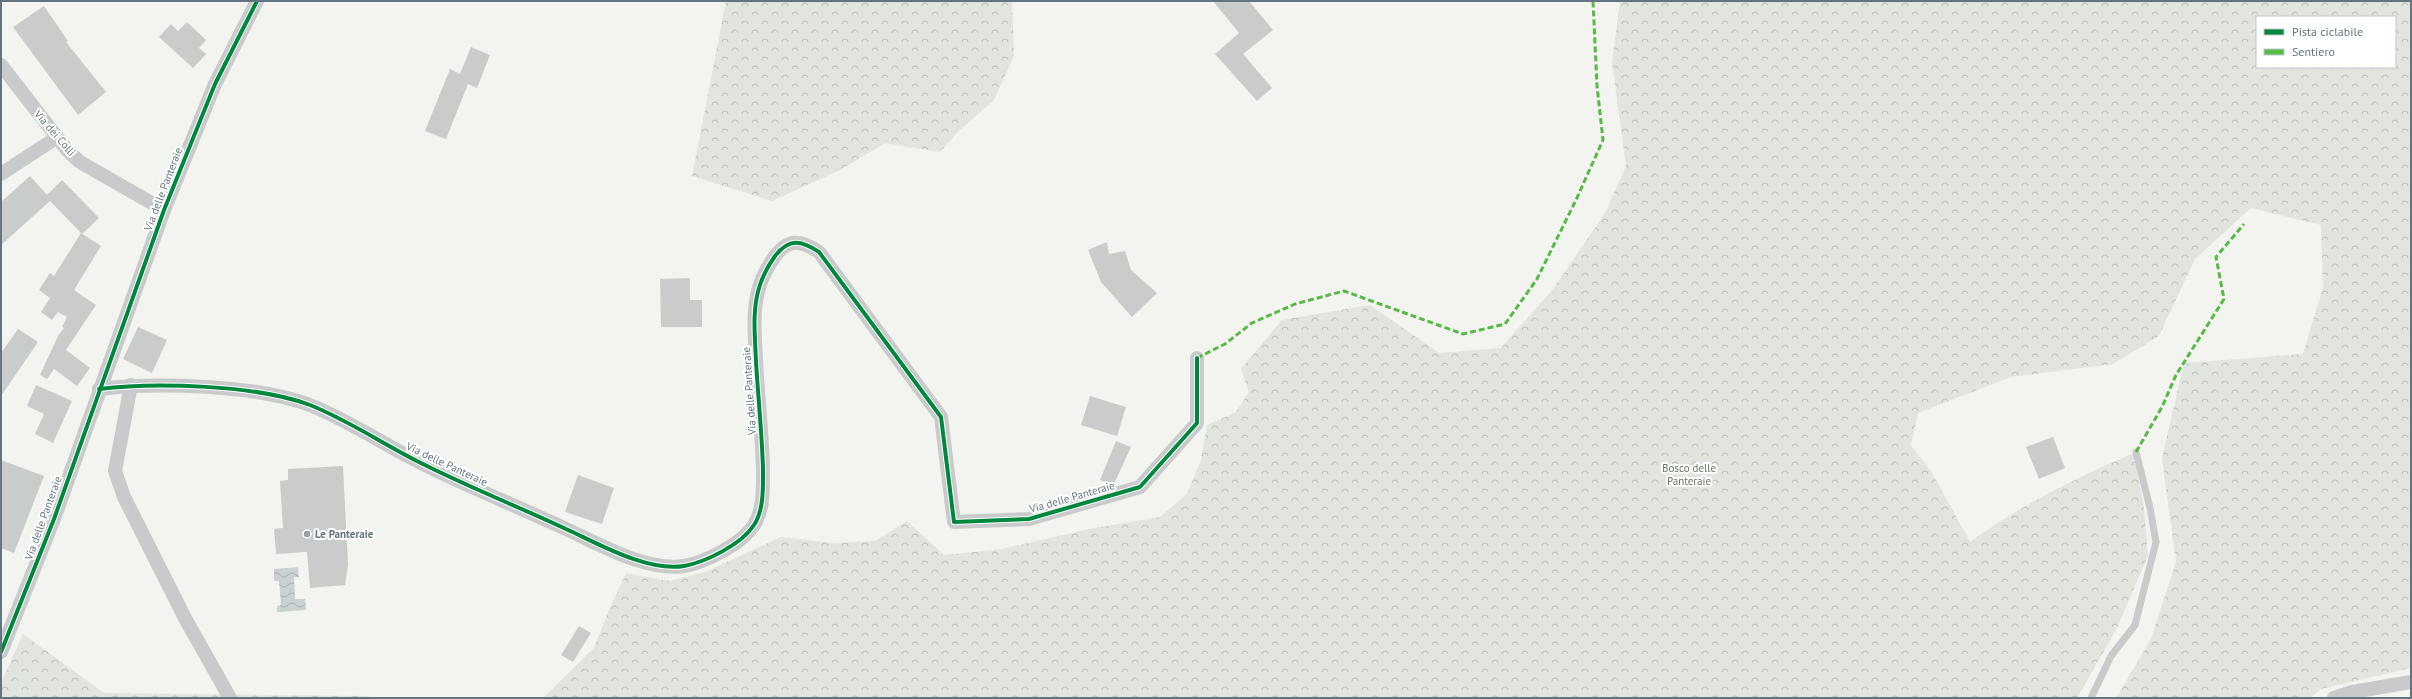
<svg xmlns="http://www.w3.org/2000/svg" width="2412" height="699" font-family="'PT Sans',sans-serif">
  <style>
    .forest { fill: url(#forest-crowns); fill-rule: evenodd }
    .water { fill: url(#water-waves) }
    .building { fill: #cacccc }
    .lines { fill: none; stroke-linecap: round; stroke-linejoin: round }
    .service { stroke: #c8cacb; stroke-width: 7 }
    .minor { stroke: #c8cacb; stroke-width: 14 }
    .quiet { stroke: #58b947; stroke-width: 3; stroke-dasharray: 6 3; stroke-linecap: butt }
    .cycleway-casing { stroke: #fff; stroke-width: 6 }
    .cycleway { stroke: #00873e; stroke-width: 4 }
    .poi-dot { fill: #95a1a7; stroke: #fff; stroke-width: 1.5 }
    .labels { text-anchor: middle; stroke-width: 4; stroke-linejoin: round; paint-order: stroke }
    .street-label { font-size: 11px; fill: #637580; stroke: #fff }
    .park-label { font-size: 11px; fill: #677762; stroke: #fff }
    .poi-label { font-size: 11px; font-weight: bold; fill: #637580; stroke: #fff; text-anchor: start }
  </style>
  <defs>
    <pattern id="forest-crowns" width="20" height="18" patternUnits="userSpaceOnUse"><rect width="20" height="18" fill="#e1e5de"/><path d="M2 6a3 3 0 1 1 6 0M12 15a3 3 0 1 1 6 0" fill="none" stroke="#babeb9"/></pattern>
    <pattern id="water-waves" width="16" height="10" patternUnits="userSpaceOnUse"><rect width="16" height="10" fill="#c9d1d3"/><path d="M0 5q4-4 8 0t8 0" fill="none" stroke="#a7aeb0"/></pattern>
  </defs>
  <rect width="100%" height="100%" fill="#f3f3f0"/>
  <!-- forest -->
  <g class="forest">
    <path d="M726,1h286l2,55 -20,44 -36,32 -18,20 -55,-9 -43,26 -70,32 -80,-25z"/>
    <path d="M1620,1h791v667l-90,21 -11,9h-194l35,-59 25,-77 -14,-104 22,-95 119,-9 20,-67 -2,-62 -70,-17 -56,51 -36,77 -46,28 -102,13 -93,36 -7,33 20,25 39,71c51,-37 106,-64 164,-89l10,55 4,48 -32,74 -39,68h-1534l51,-50 14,-36 18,-39 43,8 36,-9 76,-35 52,6 42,-2 32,-20 37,34 58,-6 92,-21 66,-11 27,-23 14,-34 6,-35 29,-13 13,-20 -8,-23 41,-49 88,-15 69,48 62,-5 52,-59 52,-76 21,-47 -14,-104zM2257,17h138v50h-138z"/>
    <path d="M23,634l81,59 264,3 5,2h-372v-15z"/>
  </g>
  <!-- water -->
  <path class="water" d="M298,567l1,10h-5l1,22h10l1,11 -29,2v-6l4,-1 -2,-24h-5v-12z"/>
  <!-- building -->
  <g class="building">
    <path d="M1213,1h36l24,29 -30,24 29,34 -15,13 -42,-47 24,-21z"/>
    <path d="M44,6l24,35 -2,1 40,50 -28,23 -65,-88z"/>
    <path d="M187,22l19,18 -7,8 7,6 -13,14 -34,-31 12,-13 7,7z"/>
    <path d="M471,47l19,8 -13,33 -9,-4 -22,55 -21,-8 25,-62 10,5z"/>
    <path d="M30,176l17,19 15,-15 37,38 -17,16 -32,-33 -49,44v-43z"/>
    <path d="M81,233l20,13 -27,44 22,15 -30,45 24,18 -13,18 -23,-17 -7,10 -7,-4 18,-39 6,-8 -2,-1 5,-10 -9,-5 -6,8 -11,-8 9,-14 -11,-8 11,-17 4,3z"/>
    <path d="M1107,242l2,12 16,-3 6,19 26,23 -25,24 -31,-35 -13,-32z"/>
    <path d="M690,278v22h12v27h-41l-1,-48z"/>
    <path d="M138,327l29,13 -15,33 -29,-14z"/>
    <path d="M18,329l20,13 -37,54v-43z"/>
    <path d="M36,385l36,16 -19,42 -18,-9 9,-20 -17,-8z"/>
    <path d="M1090,396l36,11 -9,29 -36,-11z"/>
    <path d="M2053,437l12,31 -26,11 -13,-32z"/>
    <path d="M1116,441l15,6 -18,39 -13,-6z"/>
    <path d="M1,460l43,16 -30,77 -13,-5z"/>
    <path d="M343,466l5,99 -3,20 -35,3 -3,-36 -31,2 -2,-25 9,-1 -3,-47 8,-1v-11z"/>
    <path d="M578,475l36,13 -12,36 -37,-12z"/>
    <path d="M579,626l12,7 -18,29 -12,-7z"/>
  </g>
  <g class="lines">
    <!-- service -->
    <path class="service" d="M2091,698l20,-42 24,-31 21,-83 -6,-34 -14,-56"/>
    <!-- minor -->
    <g class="minor">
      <path d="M1,65l66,85 13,12 84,48"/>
      <path d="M1,174l55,-36"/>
      <path d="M131,385l-16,86 9,26 62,123 44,78"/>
      <path d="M99,389c55,-7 159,-4 211,16 40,16 76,41 115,60 46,23 94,42 141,64 33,15 81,43 118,37 22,-4 58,-22 70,-41 10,-15 9,-38 9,-56 -1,-36 -5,-72 -7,-108 -1,-24 -4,-50 3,-73 3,-11 9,-22 16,-32 14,-18 26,-16 44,-4l122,165 13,105 75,-3 111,-32 57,-64v-65"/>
      <path d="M1,652l53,-133 110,-309 51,-126 42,-83"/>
      <path d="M2334,698l18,-6 59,-10"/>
    </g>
    <!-- quiet -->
    <g class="quiet">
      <path d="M1197,358l28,-14 27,-21 43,-19 49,-13 119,43 42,-10 32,-45 39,-79 27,-60 -6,-54 -4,-85"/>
      <path d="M2136,452l26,-45 14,-32 48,-76 -8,-42 28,-33"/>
    </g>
    <defs>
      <g id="cycleway">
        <path d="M99,389c55,-7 159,-4 211,16 40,16 76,41 115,60 46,23 94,42 141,64 33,15 81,43 118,37 22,-4 58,-22 70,-41 10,-15 9,-38 9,-56 -1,-36 -5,-72 -7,-108 -1,-24 -4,-50 3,-73 3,-11 9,-22 16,-32 14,-18 26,-16 44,-4l122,165 13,105 75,-3 111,-32 57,-64v-65"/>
        <path d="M1,652l53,-133 110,-309 51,-126 42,-83"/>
      </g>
    </defs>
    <!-- cycleway casing -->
    <use href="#cycleway" class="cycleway-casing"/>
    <!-- cycleway -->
    <use href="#cycleway" class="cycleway"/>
  </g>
  <!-- markers -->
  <circle class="poi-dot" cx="307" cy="534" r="4"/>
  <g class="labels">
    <!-- street labels -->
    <g class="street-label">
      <text transform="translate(55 133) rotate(49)" y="4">Via dei Colli</text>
      <text transform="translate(163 189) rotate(-69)" y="4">Via delle Panteraie</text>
      <text transform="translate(749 391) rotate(-94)" y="4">Via delle Panteraie</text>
      <text transform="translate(447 464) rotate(25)" y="4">Via delle Panteraie</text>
      <text transform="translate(1072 497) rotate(-16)" y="4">Via delle Panteraie</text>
      <text transform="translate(43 518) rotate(-70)" y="4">Via delle Panteraie</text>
    </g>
    <!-- park labels -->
    <g class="park-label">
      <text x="1689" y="472">Bosco delle<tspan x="1689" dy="13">Panteraie</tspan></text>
    </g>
    <!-- poi labels -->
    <g class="poi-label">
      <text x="315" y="538">Le Panteraie</text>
    </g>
  </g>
  <!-- border -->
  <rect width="2412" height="699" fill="none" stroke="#637580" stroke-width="4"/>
  <!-- legend -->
  <rect x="2256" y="16" width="140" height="52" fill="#ffffff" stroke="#c1c8cc"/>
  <rect x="2264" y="29" width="20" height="6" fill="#00873e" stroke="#c1c8cc"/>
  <text x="2292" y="36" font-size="12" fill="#637580">Pista ciclabile</text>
  <rect x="2264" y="49" width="20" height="6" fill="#58b947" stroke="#c1c8cc"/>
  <text x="2292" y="56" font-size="12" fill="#637580">Sentiero</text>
</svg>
